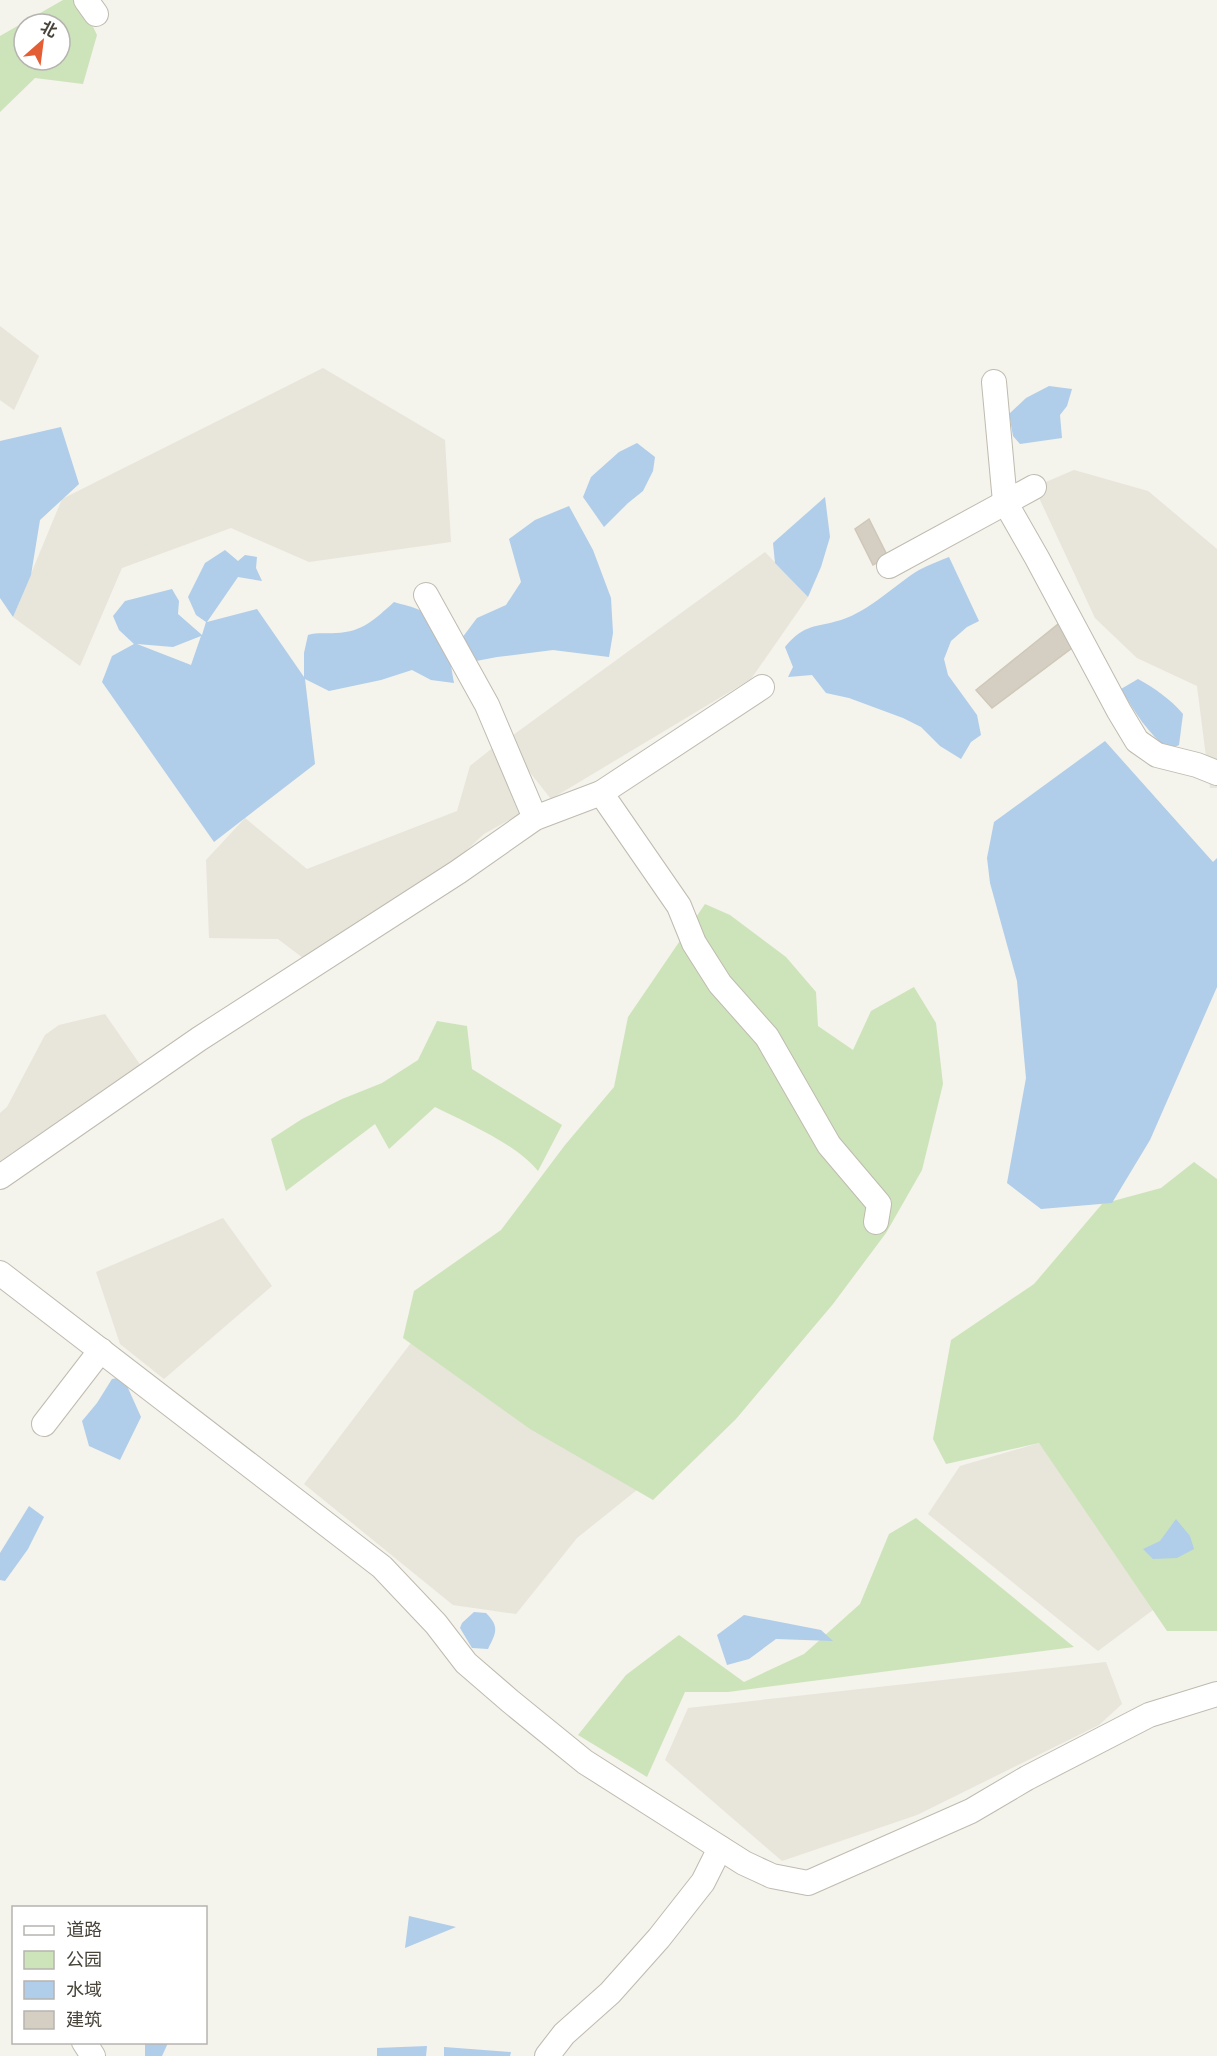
<svg xmlns="http://www.w3.org/2000/svg" width="1217" height="2056" font-family="'Alegreya Sans','Noto Sans SC',sans-serif">
  <style>
    .residential { fill: #e8e5db }
    .green { fill: #cde4ba; fill-rule: evenodd }
    .water { fill: #b0cdea; fill-rule: evenodd }
    .building { fill: #d5cfc3; stroke: #cfc7b7; stroke-width: 1.5 }
    .lines { fill: none; stroke-linecap: round; stroke-linejoin: round }
    .minor-casing { stroke: #bfbbaf; stroke-width: 26 }
    .minor { stroke: #fff; stroke-width: 24 }
  </style>
  <rect width="100%" height="100%" fill="#f4f3ec"/>
  <!-- residential -->
  <g class="residential">
    <path d="M0,326l39,30 -25,54 -14,-10z"/>
    <path d="M323,368l122,72 6,102 -142,20 -78,-34 -109,40 -42,98 -67,-49 49,-118z"/>
    <path d="M1074,470l74,21 69,58v239h-7l-13,-102 -60,-28 -42,-40 -61,-131z"/>
    <path d="M765,552l43,45 -57,82 -200,120 -46,-58z"/>
    <path d="M495,746l25,68 -36,20 -39,36 -142,88 -25,-19 -69,-1 -3,-78 39,-42 62,51 150,-58 13,-45z"/>
    <path d="M105,1014l36,52 -141,95v-48l7,-6 38,-72 14,-10z"/>
    <path d="M223,1218l49,68 -108,93 -44,-35 -24,-72z"/>
    <path d="M426,1323l252,134 -101,81 -61,76 -63,-9 -149,-121z"/>
    <path d="M1039,1443l118,164 -59,44 -170,-137 32,-48z"/>
    <path d="M1106,1662l16,42 -23,21 -182,90 -135,46 -117,-101 23,-52z"/>
  </g>
  <!-- green -->
  <g class="green">
    <path d="M63,0h17l17,35 -14,49 -48,-6 -35,34v-76zM24,24h36v36h-36z"/>
    <path d="M705,904l25,11 56,42 30,35 2,34 35,24 18,-39 43,-24 22,36 7,61 -21,86 -36,63 -53,71 -97,115 -83,81 -123,-71 -127,-91 11,-47 87,-61 64,-85 49,-58 14,-70z"/>
    <path d="M437,1021l30,5 5,43 90,56 -24,46c-20,-26 -73,-49 -103,-64l-46,42 -14,-25 -89,67 -15,-52 31,-20 40,-20 40,-16 36,-23z"/>
    <path d="M1194,1162l23,17v452h-50l-128,-188 -93,21 -13,-25 18,-99 83,-56 68,-80 59,-16z"/>
    <path d="M916,1518l158,129 -346,45h-43l-38,85 -69,-42 48,-60 53,-40 65,47 60,-28 56,-50 29,-70z"/>
  </g>
  <!-- water -->
  <g class="water">
    <path d="M1049,386l23,3 -5,17 -7,9 2,23 -42,6 -7,-8 -4,-22 17,-16z"/>
    <path d="M61,427l18,57 -39,36 -9,55 -18,42 -13,-19v-157z"/>
    <path d="M637,443l18,14 -2,14 -10,20 -15,12 -24,24 -21,-30 8,-20 28,-25z"/>
    <path d="M825,497l5,40 -9,30 -13,30 -33,-34 -2,-20z"/>
    <path d="M569,506l24,44 18,48 2,35 -4,24 -56,-7 -56,7 -26,5 -9,-24 15,-20 29,-13 15,-23 -12,-43 26,-19z"/>
    <path d="M225,550l13,11 7,-6 12,2 -1,11 6,13 -24,-4 -31,45 50,-13 47,68v-24l4,-18c10,-3 18,-1 28,-2 27,-1 39,-14 58,-31 8,3 19,4 27,9 24,14 29,47 33,72l-23,-3 -19,-10 -31,10 -52,11 -24,-12 10,85 -101,78 -112,-160 10,-26 22,-12 -15,-14 -6,-14 12,-15 47,-12 7,12 -1,13 24,21 4,-13 -10,-7 -8,-18 17,-34zM201,636l-10,29 -54,-21 36,3z"/>
    <path d="M949,557l30,64 -12,6 -16,14 -7,18 4,16 29,40 4,20 -10,7 -10,17 -21,-13 -19,-19 -18,-9 -54,-20 -23,-5 -14,-18 -24,2 5,-10 -8,-20c20,-24 30,-19 56,-27 30,-10 52,-34 78,-50 9,-5 20,-9 30,-13z"/>
    <path d="M1138,679c18,10 32,20 45,35l-4,31 -10,5c-21,-17 -34,-37 -48,-61z"/>
    <path d="M1105,741l108,121 4,-4v129l-67,153 -38,63 -71,6 -34,-26 19,-105 -9,-97 -27,-98 -3,-25 7,-36z"/>
    <path d="M123,1377l18,40 -21,43 -31,-14 -7,-25 15,-18 15,-24z"/>
    <path d="M29,1506l15,11 -16,32 -23,32 -5,-1v-27z"/>
    <path d="M1176,1519l14,17 4,13 -17,9 -24,1 -10,-10 17,-8z"/>
    <path d="M474,1612l12,1c14,14 10,20 2,36l-16,-1 -12,-20 2,-5z"/>
    <path d="M744,1615l77,15 12,11 -57,-2 -27,20 -22,6 -10,-30z"/>
    <path d="M409,1916l47,11 -51,21z"/>
    <path d="M145,2043v-1l23,1 -6,13h-17z"/>
    <path d="M427,2046l-1,10h-49v-8z"/>
    <path d="M444,2047l67,5 -1,4h-66z"/>
  </g>
  <!-- building -->
  <g class="building">
    <path d="M869,519l19,38 -15,8 -18,-36z"/>
    <path d="M1062,621l14,24 -84,63 -16,-18z"/>
  </g>
  <g class="lines">
    <defs>
      <g id="minor">
        <path d="M86,0l10,14"/>
        <path d="M994,382l11,120 32,56 82,153 18,30 20,14 40,10 20,8"/>
        <path d="M889,566l145,-79"/>
        <path d="M426,595l61,110 48,113"/>
        <path d="M601,793l78,113 15,37 26,41 47,53 62,108 50,59 -3,18"/>
        <path d="M0,1177l199,-138 259,-167 77,-54 66,-25 161,-106"/>
        <path d="M0,1273l382,294 54,57 30,39 44,38 75,61 159,101 28,13 36,7 163,-72 56,-33 122,-63 68,-21"/>
        <path d="M44,1424l57,-74"/>
        <path d="M84,2042l9,14"/>
        <path d="M547,2056l17,-22 46,-41 49,-55 44,-56 17,-34"/>
      </g>
    </defs>
    <!-- minor casing -->
    <use href="#minor" class="minor-casing"/>
    <!-- minor -->
    <use href="#minor" class="minor"/>
  </g>
  <!-- legend -->
  <rect x="12" y="1906" width="195" height="138" fill="#ffffff" stroke="#b6b4b0" stroke-width="1.5"/>
  <rect x="24" y="1926" width="30" height="9" fill="#ffffff" stroke="#b6b4b0" stroke-width="1.5"/>
  <text x="66" y="1936" font-size="18" fill="#48443a">道路</text>
  <rect x="24" y="1951" width="30" height="18" fill="#cde4ba" stroke="#b6b4b0" stroke-width="1.5"/>
  <text x="66" y="1966" font-size="18" fill="#48443a">公园</text>
  <rect x="24" y="1981" width="30" height="18" fill="#b0cdea" stroke="#b6b4b0" stroke-width="1.5"/>
  <text x="66" y="1996" font-size="18" fill="#48443a">水域</text>
  <rect x="24" y="2011" width="30" height="18" fill="#d5cfc3" stroke="#b6b4b0" stroke-width="1.5"/>
  <text x="66" y="2026" font-size="18" fill="#48443a">建筑</text>
  <!-- north arrow -->
  <g transform="translate(42 42) rotate(28)"><circle r="28" fill="#ffffff" stroke="#b6b4b0" stroke-width="1.5"/>
  <path d="M0-4.5L10 22L0 15L-10 22Z" fill="#e35d35"/>
  <text y="-9" font-size="16" font-weight="bold" text-anchor="middle" fill="#48443a">北</text>
  </g>
</svg>
